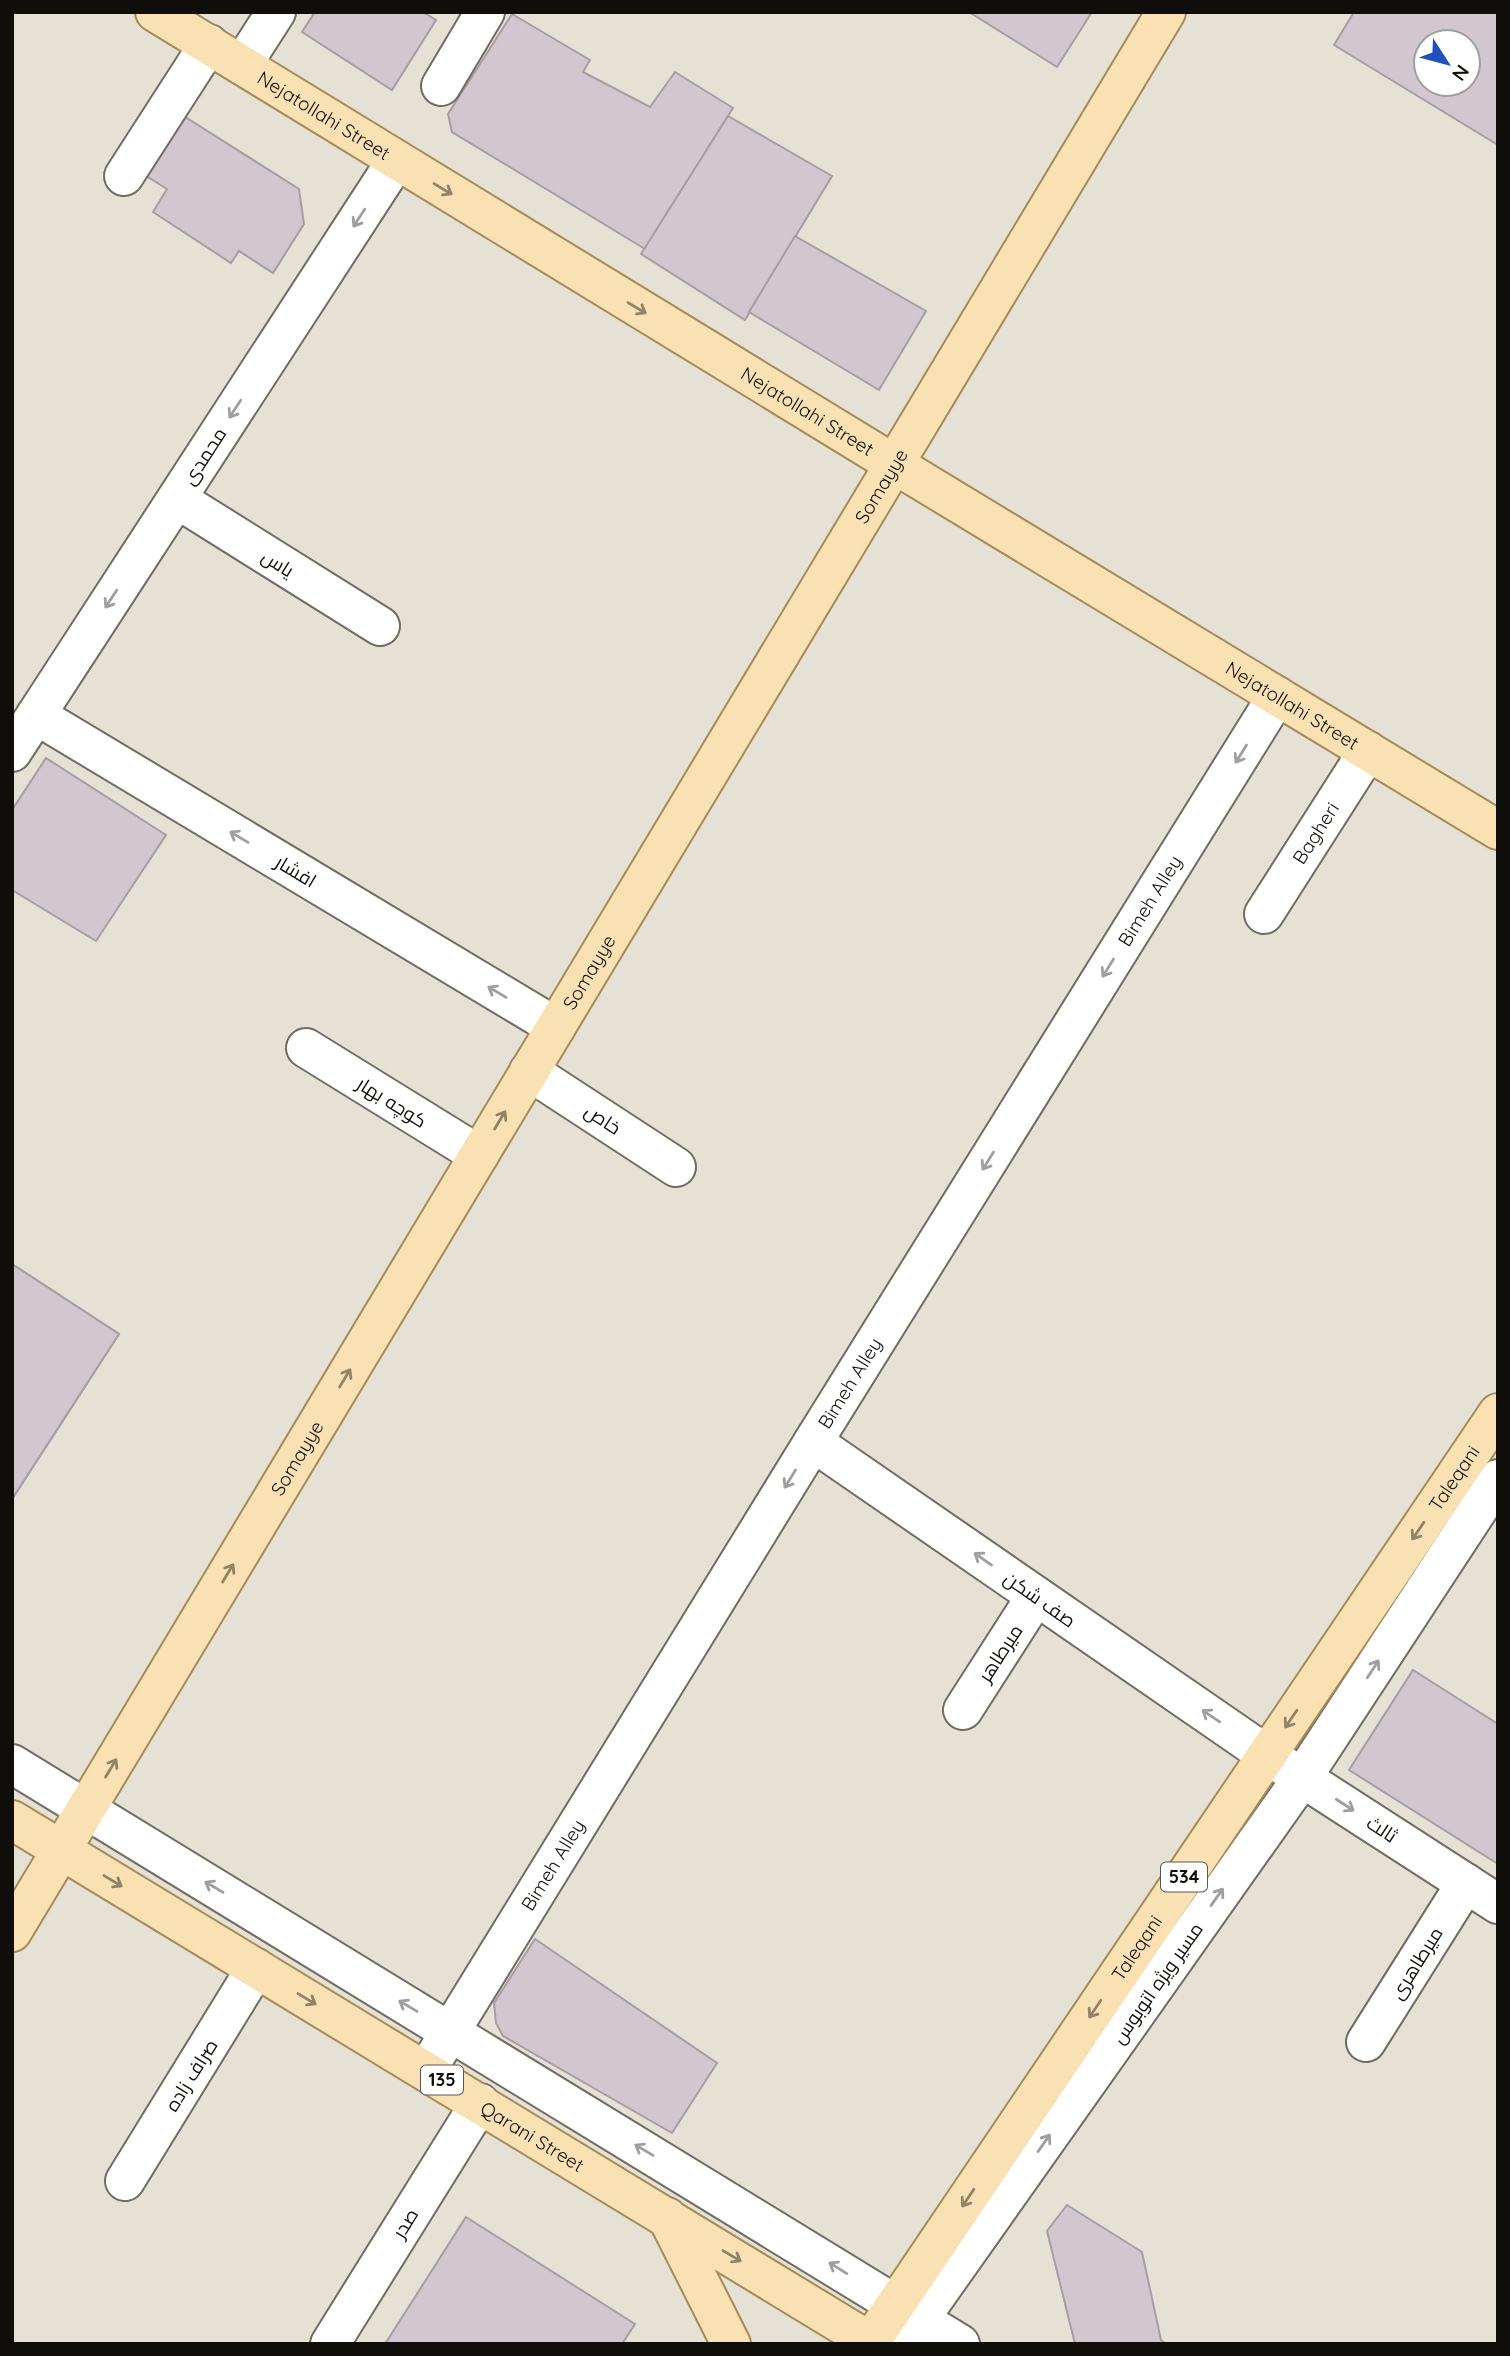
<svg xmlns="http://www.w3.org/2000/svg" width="1510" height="2356" font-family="Quicksand,Cairo,sans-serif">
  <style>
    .building { fill: #d2c6cf; stroke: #a79da5; stroke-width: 2; fill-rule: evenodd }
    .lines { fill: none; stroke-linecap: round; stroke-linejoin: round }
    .minor-casing { stroke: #706c62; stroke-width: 42 }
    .major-casing { stroke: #a68a58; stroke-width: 42 }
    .minor { stroke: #fff; stroke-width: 38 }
    .major { stroke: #fae1b4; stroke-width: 38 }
    .oneway { stroke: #918268 }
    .oneway2 { stroke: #9f9f9d }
    .labels { text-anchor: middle; stroke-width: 6; stroke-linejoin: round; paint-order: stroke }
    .shield { fill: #fff; stroke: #585654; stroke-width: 2 }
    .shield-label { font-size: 18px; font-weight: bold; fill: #100e0a }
    .street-label { font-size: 19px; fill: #100e0a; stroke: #fff }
  </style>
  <rect width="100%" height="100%" fill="#e6e1d5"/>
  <!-- building -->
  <g class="building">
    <path d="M315,12h108l13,8 -44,70 -90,-58z"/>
    <path d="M969,12h123l-35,55z"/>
    <path d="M1354,12h144v133l-164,-100zM1426,42h42v42h-42z"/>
    <path d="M512,14l78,46 -7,12 67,35 25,-35 58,36 -88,141 -193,-117 -4,-18z"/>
    <path d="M171,108l128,81 5,35 -31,49 -34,-22 -8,12 -78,-51 14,-23 -35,-22z"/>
    <path d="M728,116l104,60 -87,144 -104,-66z"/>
    <path d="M795,236l131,75 -47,79 -130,-78z"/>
    <path d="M46,758l120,77 -70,106 -84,-51v-80z"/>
    <path d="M12,1264l107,70 -107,165z"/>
    <path d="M12,1264l107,70 -107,165z"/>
    <path d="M1413,1670l85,54v140l-149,-94z"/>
    <path d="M535,1939l182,124 -45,70 -169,-97 -7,-13 -2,-20z"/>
    <path d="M1067,2205l75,47 19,88 5,4h-91l-28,-113z"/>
    <path d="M466,2217l169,107 -13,20h-237z"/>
  </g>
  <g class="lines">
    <defs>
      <g id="minor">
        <path d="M242,65l34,-53"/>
        <path d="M441,86l44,-74"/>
        <path d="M124,176l85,-132"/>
        <path d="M177,499l203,127"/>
        <path d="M36,715l520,312"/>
        <path d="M12,752l384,-591"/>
        <path id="s1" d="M1264,914l104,-163"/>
        <path d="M306,1048l173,107"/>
        <path d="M529,1071l147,96"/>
        <path d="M813,1442l454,313 231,149"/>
        <path d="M963,1710l73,-114"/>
        <path d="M12,1764l948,580"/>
        <path d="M1366,2042l100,-159"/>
        <path id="s2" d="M426,2071l387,-629 464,-746"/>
        <path d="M125,2181l131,-213"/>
        <path d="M330,2344l150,-241"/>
        <path d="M902,2344l400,-566 196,-299"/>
      </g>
      <g id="major">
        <path id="s3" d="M155,12l739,452 604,366"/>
        <path id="s4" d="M12,1820l862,524"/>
        <path id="s5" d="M12,1932l1154,-1920"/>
        <path d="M667,2217l64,127"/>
        <path id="s6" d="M869,2344l629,-931"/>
      </g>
    </defs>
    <!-- minor casing -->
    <use href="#minor" class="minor-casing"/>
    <!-- major casing -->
    <use href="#major" class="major-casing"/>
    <!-- minor -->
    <use href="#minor" class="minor"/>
    <!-- major -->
    <use href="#major" class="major"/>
  </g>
  <!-- one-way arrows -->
  <defs><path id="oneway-shaft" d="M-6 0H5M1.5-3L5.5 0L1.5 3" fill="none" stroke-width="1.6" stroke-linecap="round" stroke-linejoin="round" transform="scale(1.75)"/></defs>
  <g class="oneway">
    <use href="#oneway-shaft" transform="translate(443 189) rotate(31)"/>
    <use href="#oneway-shaft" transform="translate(637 308) rotate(31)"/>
    <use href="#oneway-shaft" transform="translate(500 1120) rotate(-59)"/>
    <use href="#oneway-shaft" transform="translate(345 1378) rotate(-59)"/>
    <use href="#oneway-shaft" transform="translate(1418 1531) rotate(124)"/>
    <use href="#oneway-shaft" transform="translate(228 1573) rotate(-59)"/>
    <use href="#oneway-shaft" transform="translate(1291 1719) rotate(124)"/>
    <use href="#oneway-shaft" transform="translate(111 1768) rotate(-59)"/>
    <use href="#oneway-shaft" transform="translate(113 1881) rotate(31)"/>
    <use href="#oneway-shaft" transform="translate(307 1999) rotate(31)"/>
    <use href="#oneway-shaft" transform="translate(1095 2009) rotate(124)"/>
    <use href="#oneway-shaft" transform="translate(968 2198) rotate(124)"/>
    <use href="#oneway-shaft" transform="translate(732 2256) rotate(31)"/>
  </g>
  <g class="oneway2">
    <use href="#oneway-shaft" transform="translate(359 218) rotate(123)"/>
    <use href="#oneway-shaft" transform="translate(235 409) rotate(123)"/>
    <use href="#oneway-shaft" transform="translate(111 599) rotate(123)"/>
    <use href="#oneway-shaft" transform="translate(1241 754) rotate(122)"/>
    <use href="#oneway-shaft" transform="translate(239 837) rotate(-149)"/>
    <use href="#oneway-shaft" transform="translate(1108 968) rotate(122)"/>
    <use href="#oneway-shaft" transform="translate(497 992) rotate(-149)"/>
    <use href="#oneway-shaft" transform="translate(988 1161) rotate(122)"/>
    <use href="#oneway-shaft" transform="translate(790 1479) rotate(122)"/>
    <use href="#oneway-shaft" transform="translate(983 1559) rotate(-145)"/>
    <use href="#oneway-shaft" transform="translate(1373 1669) rotate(-57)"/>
    <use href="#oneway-shaft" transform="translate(1211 1716) rotate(-146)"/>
    <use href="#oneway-shaft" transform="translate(1345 1805) rotate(33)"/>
    <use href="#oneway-shaft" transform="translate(214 1887) rotate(-149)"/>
    <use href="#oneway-shaft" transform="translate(1217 1897) rotate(-55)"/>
    <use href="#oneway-shaft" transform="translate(408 2006) rotate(-149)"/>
    <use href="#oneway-shaft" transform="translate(1044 2143) rotate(-55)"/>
    <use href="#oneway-shaft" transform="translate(644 2150) rotate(-149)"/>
    <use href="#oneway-shaft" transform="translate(838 2268) rotate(-148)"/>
  </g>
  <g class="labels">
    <!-- shield labels -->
    <g class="shield">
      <rect x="1161" y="1862.5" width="46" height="29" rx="5"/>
      <rect x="421" y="2065.5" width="42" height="29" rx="5"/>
    </g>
    <g class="shield-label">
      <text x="1184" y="1883">534</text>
      <text x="442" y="2086">135</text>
    </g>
    <!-- street labels -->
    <g class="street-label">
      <text dy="7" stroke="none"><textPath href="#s3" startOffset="198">Nejatollahi Street</textPath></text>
      <text dy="7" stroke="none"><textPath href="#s3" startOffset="765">Nejatollahi Street</textPath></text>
      <text transform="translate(204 456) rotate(-57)" y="7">محمدی</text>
      <text dy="7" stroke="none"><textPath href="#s5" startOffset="1687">Somayye</textPath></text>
      <text transform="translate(278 563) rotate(32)" y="7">یاس</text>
      <text dy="7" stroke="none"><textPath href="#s3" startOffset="1332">Nejatollahi Street</textPath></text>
      <text dy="7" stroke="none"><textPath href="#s1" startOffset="96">Bagheri</textPath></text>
      <text transform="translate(296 871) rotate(31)" y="7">افشار</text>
      <text dy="7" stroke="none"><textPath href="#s2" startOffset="1376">Bimeh Alley</textPath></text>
      <text dy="7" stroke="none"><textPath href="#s5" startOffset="1120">Somayye</textPath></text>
      <text transform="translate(392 1102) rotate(32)" y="7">کوچه بهار</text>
      <text transform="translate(603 1119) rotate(33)" y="7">خاص</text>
      <text dy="7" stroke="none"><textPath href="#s2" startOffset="808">Bimeh Alley</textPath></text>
      <text dy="7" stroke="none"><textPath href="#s5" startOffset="553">Somayye</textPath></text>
      <text dy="7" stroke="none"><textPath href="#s6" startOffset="1045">Taleqani</textPath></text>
      <text transform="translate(1040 1599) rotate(35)" y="7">صف شکن</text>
      <text transform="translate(1000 1653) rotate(-57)" y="7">میرطاهر</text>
      <text transform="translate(1382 1829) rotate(33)" y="7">ثالث</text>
      <text dy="7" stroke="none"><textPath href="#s2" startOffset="242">Bimeh Alley</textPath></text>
      <text dy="7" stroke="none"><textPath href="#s6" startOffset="478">Taleqani</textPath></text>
      <text transform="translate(1416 1963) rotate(-58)" y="7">میرطاهری</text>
      <text transform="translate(1157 1983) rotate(-55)" y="7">مسیر ویژه اتوبوس</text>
      <text transform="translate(191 2075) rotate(-58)" y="7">صراف زاده</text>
      <text dy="7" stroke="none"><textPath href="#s4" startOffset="609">Qarani Street</textPath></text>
      <text transform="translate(405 2223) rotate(-58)" y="7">صدر</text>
    </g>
  </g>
  <!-- border -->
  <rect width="1510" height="2356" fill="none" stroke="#100e0a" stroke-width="28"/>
  <!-- north arrow -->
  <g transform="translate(1447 63) rotate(126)"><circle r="33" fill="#ffffff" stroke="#9f9f9d" stroke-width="2"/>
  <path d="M0-5L12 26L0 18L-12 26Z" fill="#214fbd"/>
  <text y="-10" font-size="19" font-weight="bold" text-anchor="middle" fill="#100e0a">N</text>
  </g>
</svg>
